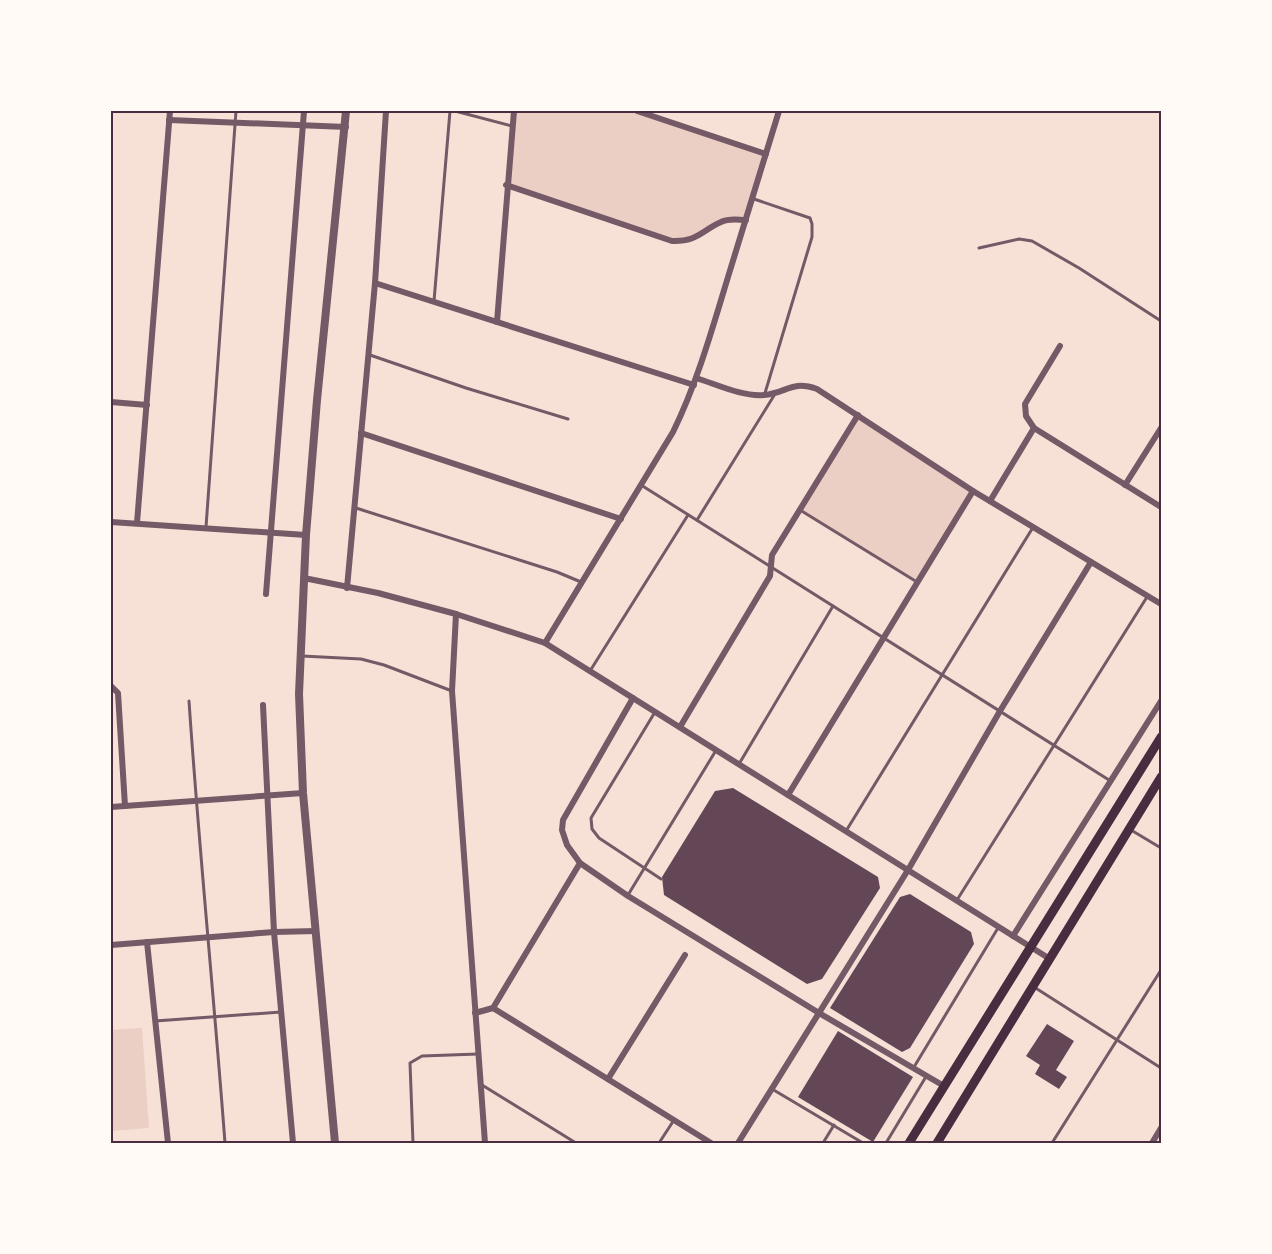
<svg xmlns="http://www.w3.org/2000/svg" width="1272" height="1254" font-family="'Asap Condensed',sans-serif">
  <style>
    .green { fill: #ebcfc5 }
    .building { fill: #644757 }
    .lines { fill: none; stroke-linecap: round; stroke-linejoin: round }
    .service { stroke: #755966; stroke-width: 3 }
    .minor { stroke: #755966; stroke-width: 6 }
    .tertiary { stroke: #755966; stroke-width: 8 }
    .trunk { stroke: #4a2c40; stroke-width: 9 }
    .neatline { fill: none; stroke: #4a2c40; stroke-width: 2 }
  </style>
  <rect width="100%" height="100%" fill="#f7e1d7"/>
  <!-- green -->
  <g class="green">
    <path d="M516,111h118l129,42 -20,66 -19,-2 -35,22 -14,1 -166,-55z"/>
    <path d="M858,415l115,76 -56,91 -118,-73z"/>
    <path d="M142,1028l7,100 -38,3v-101z"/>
  </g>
  <!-- building -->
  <g class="building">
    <path d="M733,788l145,89 2,11 -58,91 -15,5 -143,-89 -2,-18 53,-86z"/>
    <path d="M910,894l61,38 3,12 -64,104 -8,4 -72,-44 70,-111z"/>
    <path d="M1047,1024l27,17 -18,29 11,7 -8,12 -24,-15 5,-9 -14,-9z"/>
    <path d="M838,1031l75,46 -40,65 -75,-45z"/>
  </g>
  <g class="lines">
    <!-- service -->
    <g class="service">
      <path d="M455,111l57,15"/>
      <path d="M754,199l56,19 2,6v13l-47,156"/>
      <path d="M979,248l40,-9 13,2 47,27 82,53"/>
      <path d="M434,301l16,-190"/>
      <path d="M370,355l96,33 102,31"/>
      <path d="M641,485l468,295"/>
      <path d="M356,508l201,64 24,10"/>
      <path d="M800,510l117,72"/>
      <path d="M697,520l78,-126"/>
      <path d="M206,527l30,-416"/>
      <path d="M302,656l59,3 23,6 68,26"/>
      <path d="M590,671l98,-156"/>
      <path d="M189,701c10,148 25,295 36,442"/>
      <path d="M655,712l-64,106 1,11 7,9 62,41"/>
      <path d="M739,764l94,-158"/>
      <path d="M1131,830l30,18"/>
      <path d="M846,831l186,-302"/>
      <path d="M628,895l87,-143"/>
      <path d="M957,900l190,-303"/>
      <path d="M1034,987l127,81"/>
      <path d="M155,1021l126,-9"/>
      <path d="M914,1067l84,-139"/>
      <path d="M482,1085l94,58"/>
      <path d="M772,1089l91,54"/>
      <path d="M413,1143l-3,-80 12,-7 56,-2"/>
      <path d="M659,1143l15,-23"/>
      <path d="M823,1143l11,-18"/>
      <path d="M886,1143l41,-68"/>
      <path d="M1052,1143l109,-173"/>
    </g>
    <!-- minor -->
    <g class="minor">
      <path d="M637,111l129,43"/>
      <path d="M169,120l177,7"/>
      <path d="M506,185l166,56c25,1 29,-10 49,-19 8,-4 17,-2 25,-2"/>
      <path d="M375,283l319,102"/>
      <path d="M497,322l17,-211"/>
      <path d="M1060,346l-35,58 1,12 8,12 127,79"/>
      <path d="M696,378c20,6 46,19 68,17 23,-2 27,-15 53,-6l156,102 188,113"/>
      <path d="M111,402l36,3"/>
      <path d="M361,433l260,86"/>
      <path d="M1125,485l36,-57"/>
      <path d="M990,501l44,-73"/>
      <path d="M111,522l195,13"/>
      <path d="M137,523l33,-412"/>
      <path d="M304,578l74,15 78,21 89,29 505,316"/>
      <path d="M347,588l28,-305 11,-172"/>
      <path d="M266,594l38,-483"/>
      <path d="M456,614l-4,77 33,452"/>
      <path d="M545,643l128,-211c24,-49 39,-102 55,-155 17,-55 34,-111 51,-166"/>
      <path d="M111,686l7,7 7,113"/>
      <path d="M633,698l-70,122 -1,10 5,15 13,18 48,33 191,117 125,73"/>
      <path d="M263,705l11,227 19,211"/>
      <path d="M680,727l90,-151 2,-21 86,-140"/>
      <path d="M788,795l185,-304"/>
      <path d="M111,807l192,-14"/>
      <path d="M1013,936l148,-235"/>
      <path d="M147,942l21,201"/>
      <path d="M111,945l163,-13 42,-1"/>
      <path d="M493,1008l87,-145"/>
      <path d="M475,1013l18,-5 218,135"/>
      <path d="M608,1079l77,-124"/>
      <path d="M738,1143l170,-273 92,-159 91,-149"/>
      <path d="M1152,1143l9,-15"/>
    </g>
    <!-- tertiary -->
    <path class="tertiary" d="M335,1143l-32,-350 -4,-99 7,-159 11,-135 29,-289"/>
    <!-- trunk -->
    <g class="trunk">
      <path d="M909,1143l252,-406"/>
      <path d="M937,1143l224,-366"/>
    </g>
  </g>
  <!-- border -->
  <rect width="1272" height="1254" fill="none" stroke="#fffaf5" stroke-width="225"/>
  <rect x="112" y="112" width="1048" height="1030" class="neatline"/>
</svg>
